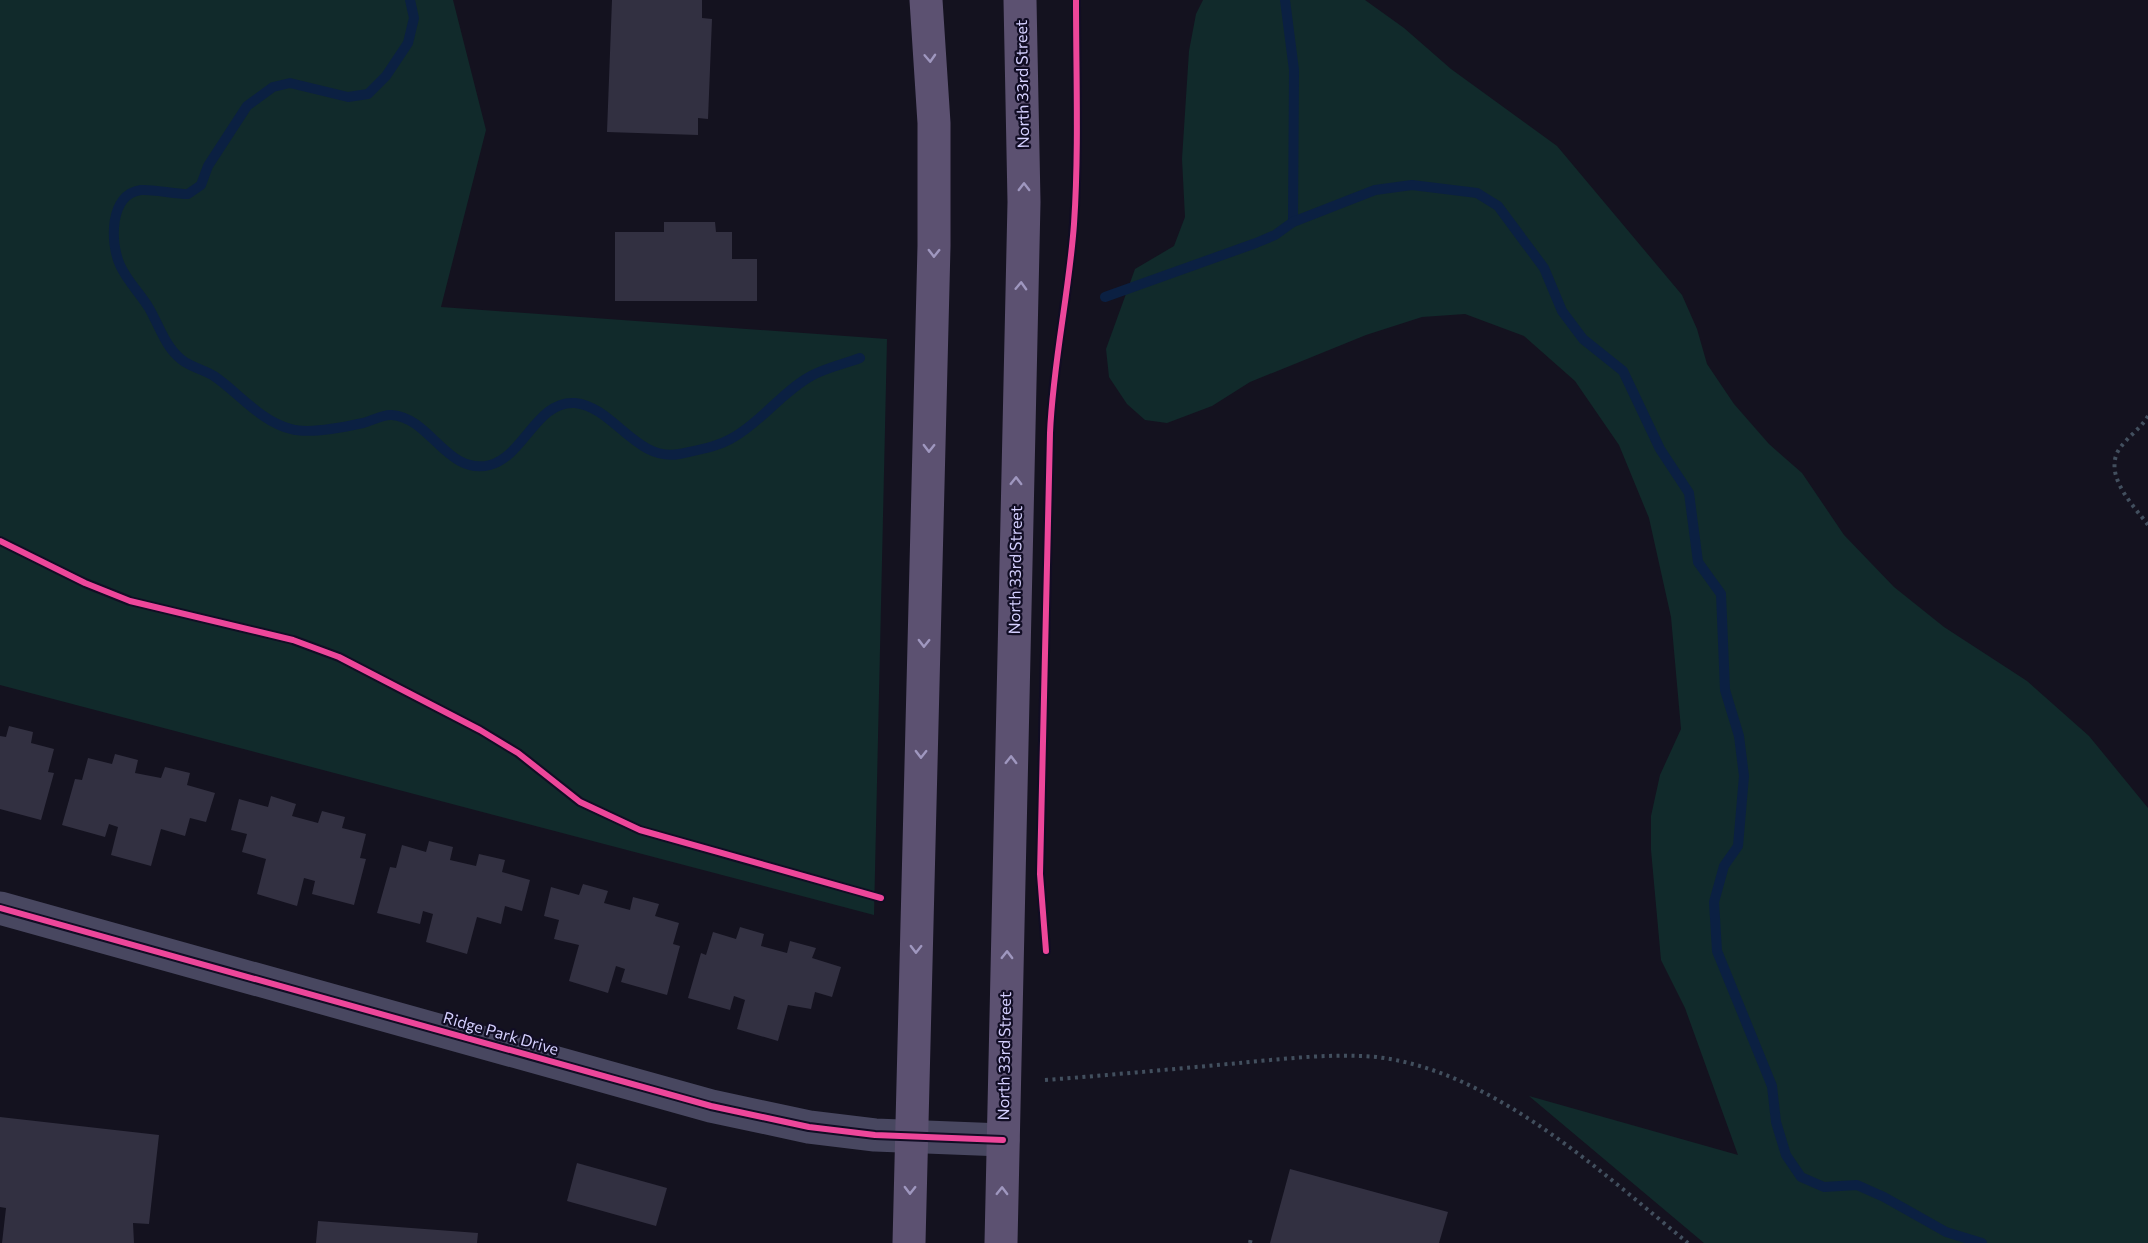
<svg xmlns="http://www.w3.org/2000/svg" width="2148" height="1243" font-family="Commissioner,sans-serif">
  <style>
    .green { fill: #112a2b }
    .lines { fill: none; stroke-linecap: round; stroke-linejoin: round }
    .stream { stroke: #0b2042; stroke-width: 10 }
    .building { fill: #323041 }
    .path { stroke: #424f5e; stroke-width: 4; stroke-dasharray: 3 4.5; stroke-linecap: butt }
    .minor { stroke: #484760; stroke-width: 33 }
    .major { stroke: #5c5171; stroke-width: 33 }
    .cycleway-casing { stroke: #110d24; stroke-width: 10 }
    .cycleway { stroke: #ed469a; stroke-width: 6 }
    .oneway { stroke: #9f97bf }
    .labels { text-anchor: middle; stroke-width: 4.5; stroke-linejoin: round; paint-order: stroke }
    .street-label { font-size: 16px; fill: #d5d0ff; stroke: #110d24 }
  </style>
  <rect width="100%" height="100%" fill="#14121f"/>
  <!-- green -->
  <g class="green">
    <path d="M0,0h453l33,130 -45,177 446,32 -13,576 -874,-230z"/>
    <path d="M1203,0h162l39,28 47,41 106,77 125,149 15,34 10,35 27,40 35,40 33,29 42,62 50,52 50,40 83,54 62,55 59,72v435h-444l-175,-147 209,59 -53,-147 -24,-48 -10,-110v-34l9,-41 21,-46 -10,-112 -22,-99 -30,-73 -44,-64 -51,-45 -59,-22 -43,3 -56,18 -116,47 -38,24 -45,17 -22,-3 -18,-16 -18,-27 -3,-28 29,-80 39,-23 11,-29 -3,-58 7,-108 7,-37z"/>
  </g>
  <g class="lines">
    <!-- stream -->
    <g class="stream">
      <path d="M410,0l4,18 -6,25 -22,33 -18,18 -20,3 -58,-14 -17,4 -26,19 -39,60 -7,19 -13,9c-13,0 -36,-5 -47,-4 -32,4 -31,53 -21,75 7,16 20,28 29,43 10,17 16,39 33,52 9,7 22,10 32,16 25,17 46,45 77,53 17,5 54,-2 72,-6 9,-2 20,-9 29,-8 39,3 55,61 98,50 34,-9 47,-65 85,-62 39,4 61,59 104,51 18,-4 39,-7 55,-17 28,-16 48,-45 77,-61 14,-8 33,-12 49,-18"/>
      <path d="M1285,0l9,70 -1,152"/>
      <path d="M1105,297l151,-54 19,-8 18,-13 82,-32 37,-5 65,8 21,13 46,62 18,43 21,28 40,32 37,78 29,44 9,69 23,32 4,96 14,46 5,40 -6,70 -14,20 -10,36 3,49 55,135 4,36 10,33 15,22 23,10 33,-2 27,12 62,35 36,11"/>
    </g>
  </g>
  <!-- building -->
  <g class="building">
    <path d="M612,0h90v18l10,1 -4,100 -10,-1v17l-91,-3z"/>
    <path d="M664,222h51l1,10h16v27h25v42h-142v-69h49z"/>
    <path d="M9,726l24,6 -2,11 23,6 -6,23 6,1 -13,47 -41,-11v-73l6,1z"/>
    <path d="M115,754l23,6 -3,13 26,5 4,-11 25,6 -3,12 28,8 -9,29 -16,-4 -5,18 -24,-7 -10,37 -40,-11 7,-28 -9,-3 -4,13 -43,-12 13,-46 7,1 6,-22 24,6z"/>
    <path d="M271,796l25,8 -4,12 26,7 4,-12 23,6 -3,11 24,6 -6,24 6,1 -12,46 -42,-11 3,-13 -11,-3 -7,28 -40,-12 9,-35 -24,-7 5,-18 -16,-4 8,-31 29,8z"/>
    <path d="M429,841l24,6 -3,13 26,6 3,-12 26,6 -3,12 28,8 -8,31 -17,-5 -4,18 -24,-7 -10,37 -41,-12 7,-28 -10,-3 -3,13 -43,-11 13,-46 6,1 6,-23 24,7z"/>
    <path d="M583,884l25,7 -4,12 26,7 3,-13 26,7 -4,12 24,7 -6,21 7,2 -13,49 -46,-13 4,-13 -9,-3 -8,27 -39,-12 10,-36 -25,-6 5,-19 -15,-4 7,-29 28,8z"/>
    <path d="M740,927l24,7 -3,12 26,7 3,-12 26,7 -4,10 29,9 -9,30 -17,-5 -4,17 -23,-4 -10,36 -41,-12 8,-29 -11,-4 -4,14 -42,-12 13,-45 5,2 7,-23 23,7z"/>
    <path d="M0,1117l159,18 -10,89 -16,-1 1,20h-132l4,-35 -6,-1z"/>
    <path d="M577,1163l90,25 -11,38 -89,-25z"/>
    <path d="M1290,1169l158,43 -9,31h-169z"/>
    <path d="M318,1221l160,12 -1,10h-161z"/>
  </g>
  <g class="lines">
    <!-- path -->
    <g class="path">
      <path d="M2148,416c-8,14 -24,23 -31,37 -11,26 17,53 31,72"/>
      <path d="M1045,1080c65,-5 130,-11 194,-17 43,-4 94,-10 137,-6 116,13 225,115 312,186"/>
      <path d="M1250,1243l1,-5"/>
    </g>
    <!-- minor -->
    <path class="minor" d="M0,908l711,198 98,21 66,8 128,5"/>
    <!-- major -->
    <g class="major">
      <path d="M909,1243l25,-997v-123l-8,-123"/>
      <path d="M1001,1243l23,-1041 -4,-202"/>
    </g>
    <defs>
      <g id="cycleway">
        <path d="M0,541l85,42 45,18 163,39 46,17 141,73 38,23 62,49 60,28 241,68"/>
        <path d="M0,908l711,198 98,21 66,8 128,5"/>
        <path d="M1046,951l-6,-77 10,-441c3,-71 19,-139 24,-209 5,-74 2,-150 2,-224"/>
      </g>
    </defs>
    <!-- cycleway casing -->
    <use href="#cycleway" class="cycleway-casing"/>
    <!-- cycleway -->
    <use href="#cycleway" class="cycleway"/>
  </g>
  <!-- one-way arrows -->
  <defs><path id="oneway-chevron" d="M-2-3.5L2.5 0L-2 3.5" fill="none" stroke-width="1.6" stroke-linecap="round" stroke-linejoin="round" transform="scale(1.5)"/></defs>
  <g class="oneway">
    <use href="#oneway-chevron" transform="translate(930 58) rotate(87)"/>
    <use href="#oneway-chevron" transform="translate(1024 187) rotate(-90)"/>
    <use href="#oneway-chevron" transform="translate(934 253) rotate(91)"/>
    <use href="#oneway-chevron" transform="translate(1021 286) rotate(-88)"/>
    <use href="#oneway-chevron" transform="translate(929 448) rotate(91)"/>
    <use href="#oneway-chevron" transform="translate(1016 481) rotate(-89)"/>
    <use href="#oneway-chevron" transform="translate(924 643) rotate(91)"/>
    <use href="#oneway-chevron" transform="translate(921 754) rotate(91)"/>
    <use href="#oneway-chevron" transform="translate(1011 760) rotate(-89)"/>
    <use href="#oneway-chevron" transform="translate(916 949) rotate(91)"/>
    <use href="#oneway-chevron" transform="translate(1007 955) rotate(-89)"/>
    <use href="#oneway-chevron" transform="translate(910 1190) rotate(91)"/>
    <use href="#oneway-chevron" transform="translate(1002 1191) rotate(-89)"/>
  </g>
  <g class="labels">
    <!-- street labels -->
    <g class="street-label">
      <text transform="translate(1022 84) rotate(-91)" y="6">North 33rd Street</text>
      <text transform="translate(1015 570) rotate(-89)" y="6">North 33rd Street</text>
      <text transform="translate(501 1033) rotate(16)" y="6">Ridge Park Drive</text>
      <text transform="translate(1004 1056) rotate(-89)" y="6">North 33rd Street</text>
    </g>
  </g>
</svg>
